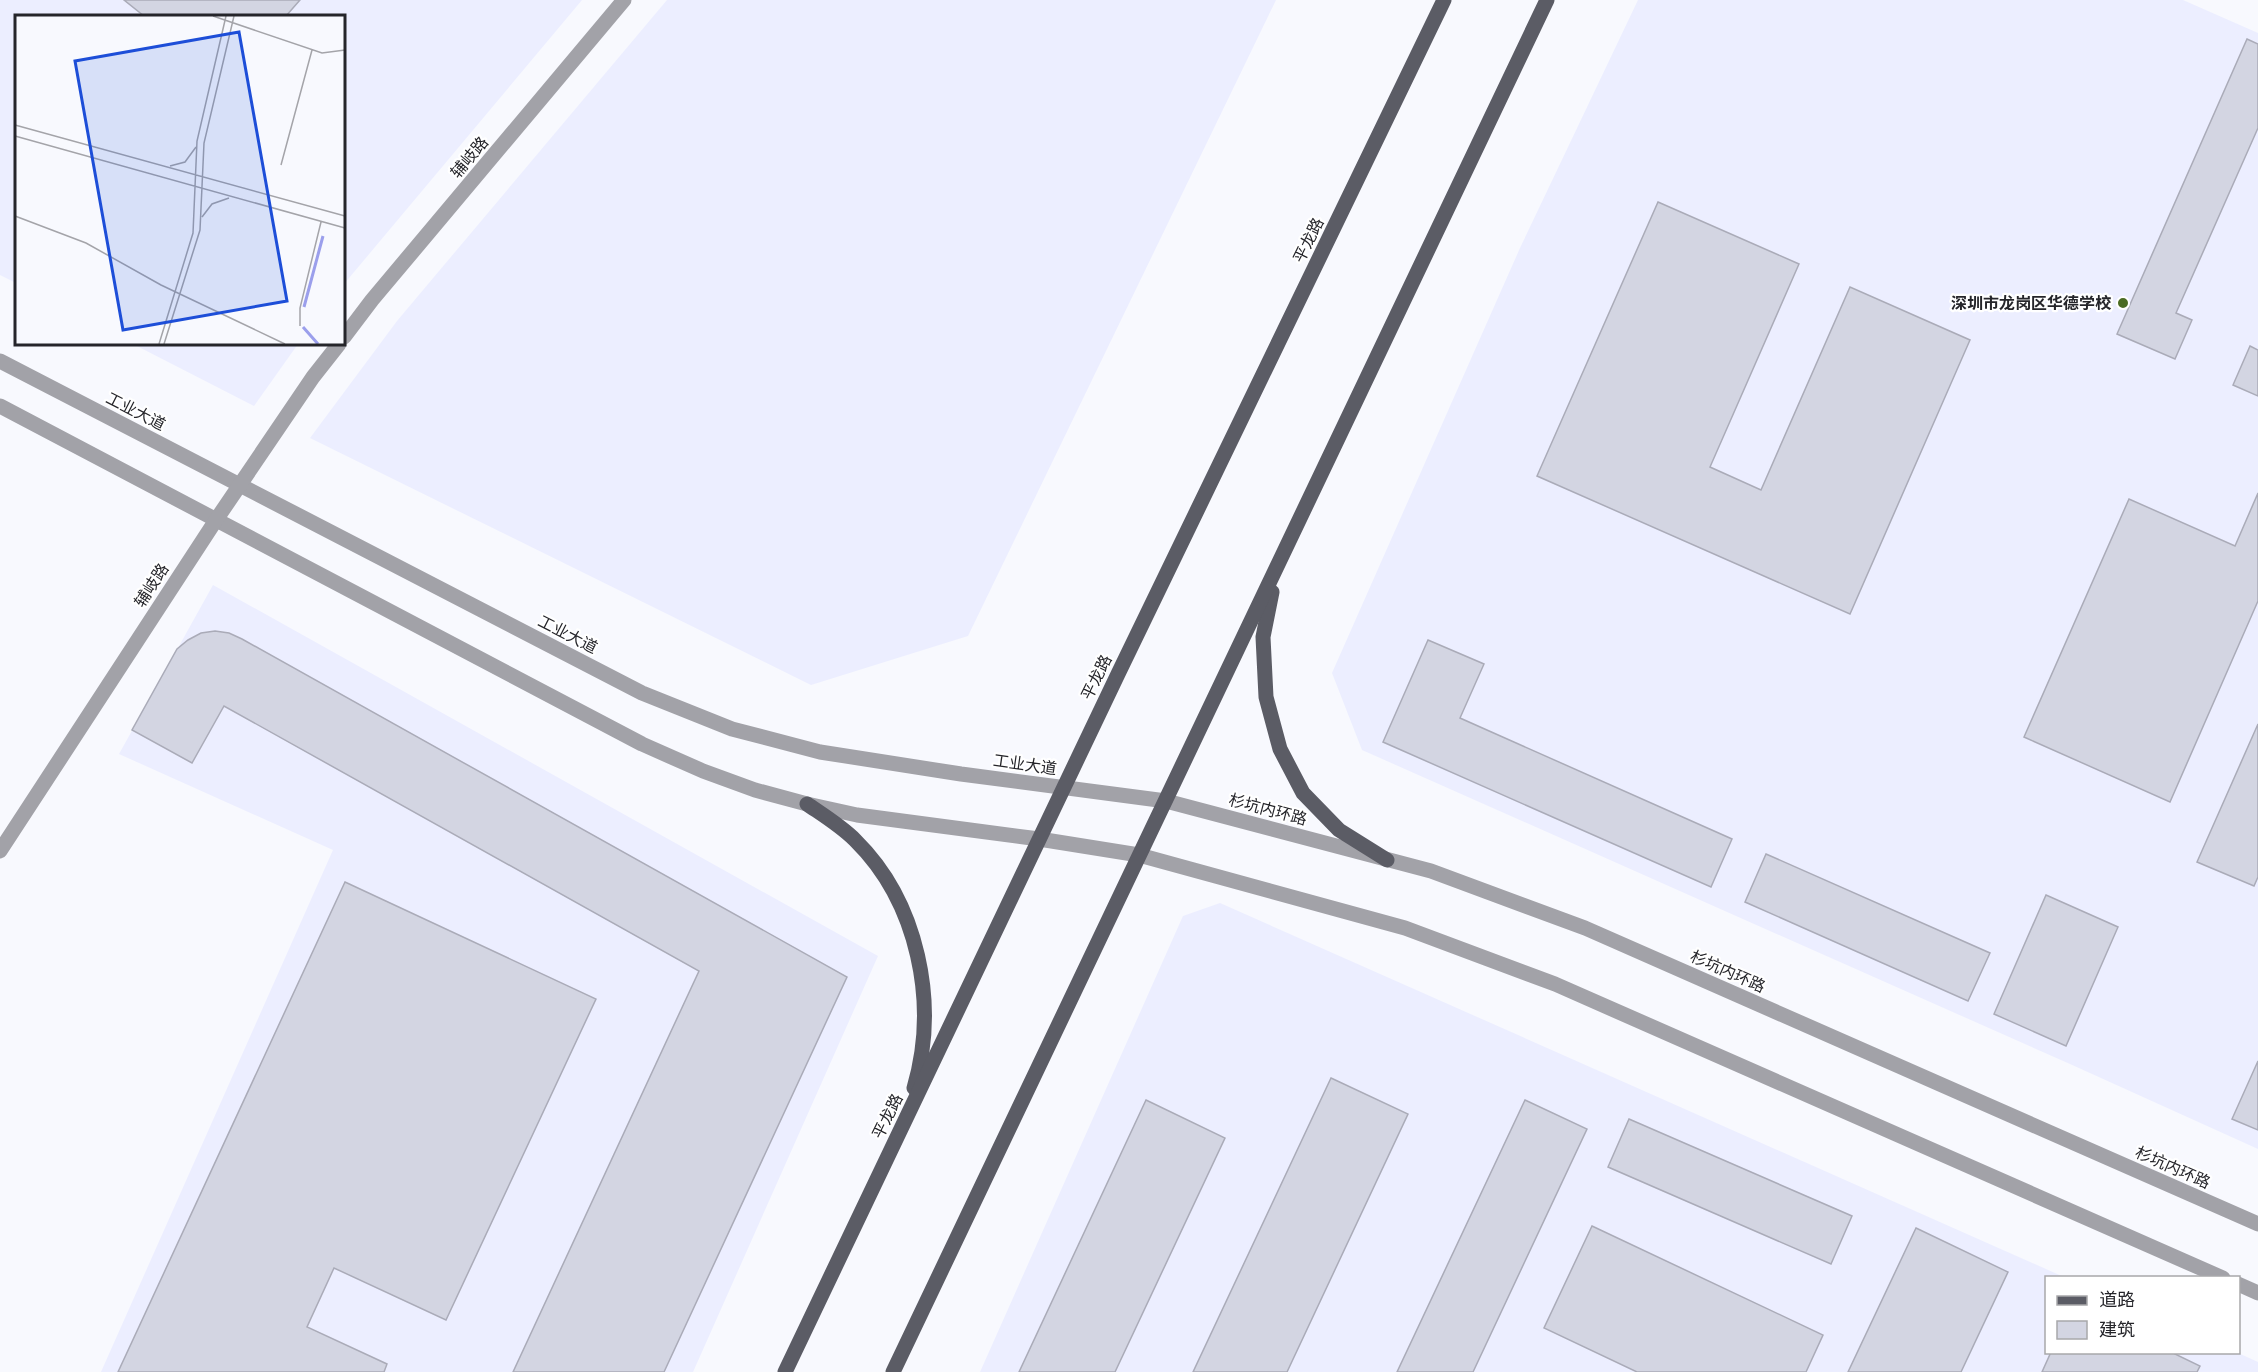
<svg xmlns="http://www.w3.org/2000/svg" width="2258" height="1372" font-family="Karla,'Noto Sans SC',sans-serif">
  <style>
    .built { fill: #eceeff }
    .building { fill: #d3d5e2; stroke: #aaabb8; stroke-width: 1.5 }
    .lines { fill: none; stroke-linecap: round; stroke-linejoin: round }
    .minor { stroke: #a2a2a8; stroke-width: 15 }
    .major { stroke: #5b5c65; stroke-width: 15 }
    .poi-dot { fill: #4a6b23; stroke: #fff; stroke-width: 2 }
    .labels { text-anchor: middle; stroke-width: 4.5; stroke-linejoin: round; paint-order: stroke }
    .street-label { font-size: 16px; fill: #25252a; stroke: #fff }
    .poi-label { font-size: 16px; font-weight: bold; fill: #25252a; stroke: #fff; text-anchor: end }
    .inset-river { fill: none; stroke: #9b9fec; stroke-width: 3 }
    .inset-road { fill: none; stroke: #a4a4a9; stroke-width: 1.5 }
    .view { fill: #1d4ed8; fill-opacity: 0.15; stroke: #1d4ed8; stroke-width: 3 }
    .inset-edge { fill: none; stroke: #25252a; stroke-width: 3 }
  </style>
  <rect width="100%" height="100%" fill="#f8f9fe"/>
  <!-- built -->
  <g class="built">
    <path d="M0,0h582l-238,284v-268h-328v267l-16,-8z"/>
    <path d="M667,0h609l-308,636 -157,49 -501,-247 87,-117z"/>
    <path d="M1638,0h545l75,33v1116l-188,-85 -708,-314 -30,-77 188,-425z"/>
    <path d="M133,344h165l-44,62z"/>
    <path d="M213,585l665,371 -185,416h-592l232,-522 -214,-96z"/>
    <path d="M1220,903l844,374 -18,1v74h190l22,10v10h-1278l203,-456z"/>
  </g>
  <!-- building -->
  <g class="building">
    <path d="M124,0h176l-14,16h-142z"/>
    <path d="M2247,39l11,5v84l-82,185 16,7 -17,39 -58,-25z"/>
    <path d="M1658,202l141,62 -89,203 51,23 89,-203 120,53 -120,274 -313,-138z"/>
    <path d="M2250,346l8,4v46l-25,-11z"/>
    <path d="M2258,493v108l-88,201 -146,-65 105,-238 106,47z"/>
    <path d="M215,631l14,2 13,6 605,338 -183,395h-151l186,-401 -475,-265 -32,57 -60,-33 45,-81 11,-9 13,-7z"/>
    <path d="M1428,640l56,24 -24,54 272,121 -21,48 -328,-145z"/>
    <path d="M2258,724v153l-4,9 -57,-24z"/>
    <path d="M1766,854l224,99 -22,48 -223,-99z"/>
    <path d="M345,882l251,117 -150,321 -112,-52 -27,59 80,37 -3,8h-266z"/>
    <path d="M2046,895l72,32 -52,119 -72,-32z"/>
    <path d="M2258,1061v69l-26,-11z"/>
    <path d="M1331,1078l77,36 -121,258h-94z"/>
    <path d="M1146,1100l79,38 -110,234h-96z"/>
    <path d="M1525,1100l62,29 -114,243h-76z"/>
    <path d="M1629,1119l223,97 -21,48 -223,-97z"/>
    <path d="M1592,1226l231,109 -17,37h-169l-93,-44z"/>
    <path d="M1916,1228l92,44 -47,100h-113z"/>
    <path d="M2051,1352h120l29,14 -3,6h-155z"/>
  </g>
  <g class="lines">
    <!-- minor -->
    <g class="minor">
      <path d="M344,337l28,-37 252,-300"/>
      <path d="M0,361l642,332 90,36 88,23 141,22 205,27 265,70 154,57 673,296"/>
      <path d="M0,406l642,338 61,27 52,19 52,14 50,11 182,24 100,16 266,73 150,56 668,294"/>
      <path d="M0,851l216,-331 97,-143 26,-33"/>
      <path d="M2238,1284l20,9"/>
    </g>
    <!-- major -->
    <g class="major">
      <path d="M1272,592l-9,45 3,60 14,52 23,44 36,37 48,30"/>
      <path d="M807,804c16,11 34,22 48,36 63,62 84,163 59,248"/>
      <path d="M785,1372l333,-698 326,-674"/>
      <path d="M893,1372l654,-1372"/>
    </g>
  </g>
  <!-- markers -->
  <circle class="poi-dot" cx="2123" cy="303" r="6"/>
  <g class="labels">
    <!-- street labels -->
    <g class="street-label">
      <text transform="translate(469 157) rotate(-50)" y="6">辅岐路</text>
      <text transform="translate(1308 240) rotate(-64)" y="6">平龙路</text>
      <text transform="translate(136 411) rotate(27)" y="6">工业大道</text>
      <text transform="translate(151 585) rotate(-57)" y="6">辅岐路</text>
      <text transform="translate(568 634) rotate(27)" y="6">工业大道</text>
      <text transform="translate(1096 677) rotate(-64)" y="6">平龙路</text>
      <text transform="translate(1025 764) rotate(8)" y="6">工业大道</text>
      <text transform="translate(1268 809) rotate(15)" y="6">杉坑内环路</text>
      <text transform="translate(1728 971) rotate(24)" y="6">杉坑内环路</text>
      <text transform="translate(887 1116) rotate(-64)" y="6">平龙路</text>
      <text transform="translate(2173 1167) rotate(24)" y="6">杉坑内环路</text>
    </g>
    <!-- poi labels -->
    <g class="poi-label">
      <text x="2111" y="309">深圳市龙岗区华德学校</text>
    </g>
  </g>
  <!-- overview -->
  <g transform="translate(15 15)">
    <rect width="330" height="330" fill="#f8f9fe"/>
    <path class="inset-river" d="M289,292l19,-71M288,312l15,17"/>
    <path class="inset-road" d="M198,1l109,37 23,-3M0,110l330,91M0,121l330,92M266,150l31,-115M155,151l15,-4 11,-15M0,201l71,27 75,42 124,59M187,202l10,-13 17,-6M285,311v-18l21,-86M144,329l34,-111 4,-92 29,-125M149,329l36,-114 4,-87 30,-127"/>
    <path class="view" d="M224,17l48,269 -164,29 -48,-269z"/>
    <rect width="330" height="330" class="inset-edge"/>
  </g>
  <!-- legend -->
  <rect x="2045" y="1276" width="195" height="78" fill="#ffffff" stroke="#a8a8aa" stroke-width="1.5"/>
  <rect x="2057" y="1296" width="30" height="9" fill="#5b5c65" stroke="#a8a8aa" stroke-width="1.5"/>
  <text x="2099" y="1306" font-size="18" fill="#25252a">道路</text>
  <rect x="2057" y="1321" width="30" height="18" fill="#d3d5e2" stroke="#a8a8aa" stroke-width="1.5"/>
  <text x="2099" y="1336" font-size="18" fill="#25252a">建筑</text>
</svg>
